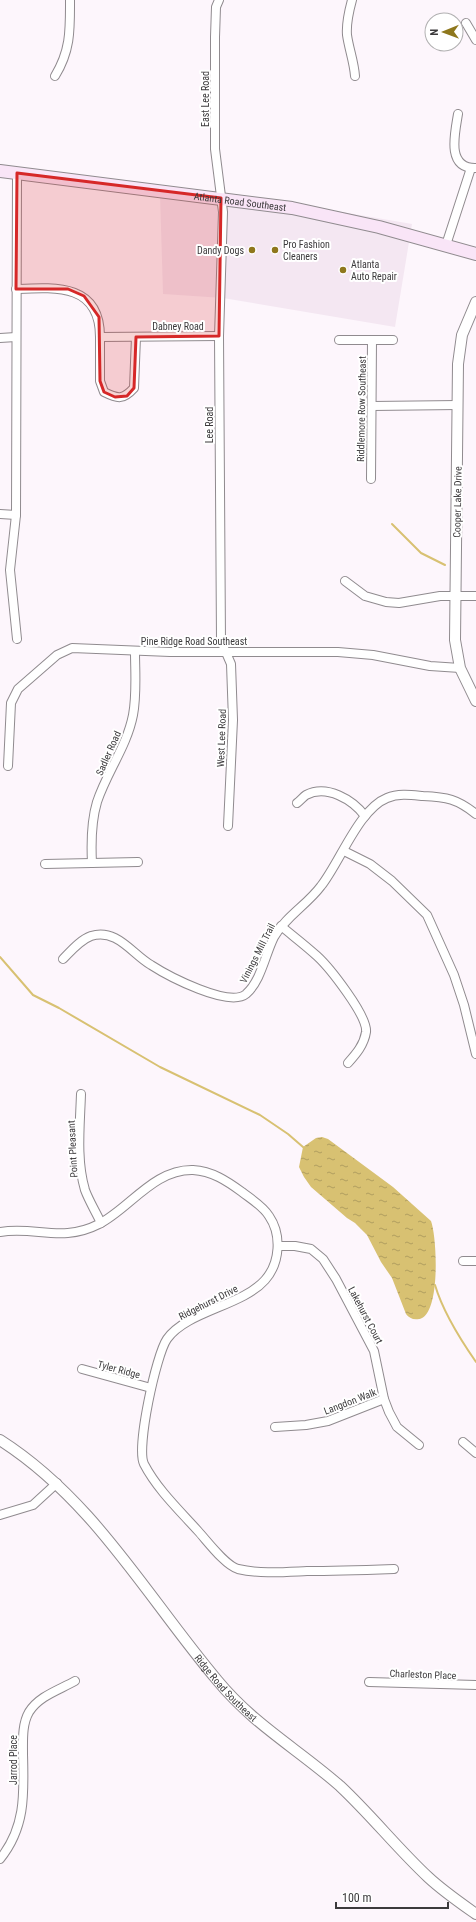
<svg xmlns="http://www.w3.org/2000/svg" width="476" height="1922" font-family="'Roboto Condensed',sans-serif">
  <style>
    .built { fill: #f4e7f2 }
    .water { fill: url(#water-ripples) }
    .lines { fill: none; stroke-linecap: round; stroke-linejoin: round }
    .stream { stroke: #d8c172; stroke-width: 2 }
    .minor-casing { stroke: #908b8f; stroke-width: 10 }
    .tertiary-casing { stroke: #908b8f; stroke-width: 12 }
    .secondary-casing { stroke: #908b8f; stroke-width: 14 }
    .minor { stroke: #fff; stroke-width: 8 }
    .tertiary { stroke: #fff; stroke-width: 10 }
    .secondary { stroke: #f9e5f7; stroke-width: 12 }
    .marked { fill: #d62828; fill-opacity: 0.2; stroke: #d62828; stroke-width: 3; stroke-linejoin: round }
    .poi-dot { fill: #8e771c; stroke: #fff; stroke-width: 1.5 }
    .labels { text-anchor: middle; stroke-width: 4; stroke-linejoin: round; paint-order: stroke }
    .street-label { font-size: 10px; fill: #3c3a3c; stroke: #fff }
    .poi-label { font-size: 10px; fill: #3c3a3c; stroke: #fff; text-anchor: start }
  </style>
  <defs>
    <pattern id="water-ripples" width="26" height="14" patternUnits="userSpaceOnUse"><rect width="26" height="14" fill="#d8c172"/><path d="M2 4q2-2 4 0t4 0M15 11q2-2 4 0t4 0" fill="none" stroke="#b09e5f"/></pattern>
  </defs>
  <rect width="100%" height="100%" fill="#fdf6fc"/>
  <!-- built -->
  <path class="built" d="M160,195l159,13 93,16 -17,103 -172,-29 -60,-4z"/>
  <!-- water -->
  <path class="water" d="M322,1137l6,2 65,48 38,34c6,16 10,95 -12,98 -6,1 -10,-1 -13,-5l-14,-36 -11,-16 -14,-27 -12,-12 -8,-5 -36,-31 -7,-10 -5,-10 4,-20 13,-9z"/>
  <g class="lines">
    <!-- stream -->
    <g class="stream">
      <path d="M392,524l29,29 24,12"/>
      <path d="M0,957l33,38 26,13 101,59 100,48 28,19 15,13"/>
      <path d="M435,1285c8,27 25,54 41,77"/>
    </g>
    <defs>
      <g id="minor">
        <path d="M219,0l-3,7 -1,30v112l8,63 -4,124 2,305 10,23 2,56 -5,106"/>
        <path d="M352,0c-3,11 -6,23 -5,35 2,14 7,27 8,41"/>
        <path d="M466,23l10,17"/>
        <path d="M55,76c16,-26 15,-47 15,-76"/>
        <path d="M458,114c-3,19 -12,54 17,54"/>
        <path d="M446,245l25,-77"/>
        <path d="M16,289c41,-2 84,-5 84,48l119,-1"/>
        <path d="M100,337v44l4,11c14,7 19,8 30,-4l2,-51"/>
        <path d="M0,338l16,-1"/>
        <path d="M339,340h54"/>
        <path d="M372,406l86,-1"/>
        <path d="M371,479l1,-139"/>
        <path d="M0,514l16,1"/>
        <path d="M345,581l20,15 21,6 13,1 41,-7h36"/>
        <path d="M17,639l-7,-69 6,-55 1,-342"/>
        <path d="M8,766l3,-63 7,-14 39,-34 15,-7 98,4h168l35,3 57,11 30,2"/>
        <path d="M297,803c3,-2 6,-6 9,-8 21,-11 47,5 59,21"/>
        <path d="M344,851l26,13 22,17 35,34 27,60 10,30 12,49"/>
        <path d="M92,863c-1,-20 -1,-41 5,-61 10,-30 30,-56 36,-87 4,-21 2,-43 2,-64"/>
        <path d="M45,864l93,-2"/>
        <path d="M281,926c12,10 24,19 36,30 12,11 51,60 49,76 -2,13 -10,22 -18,31"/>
        <path d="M63,959c8,-8 17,-19 28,-23 26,-8 41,18 60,29 17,11 78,43 95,29 15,-13 19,-39 28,-57 12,-21 33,-32 47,-51 19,-24 38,-77 66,-88 12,-5 25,-3 36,-2 24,1 34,3 53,18"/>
        <path d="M81,1094c-1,31 -5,66 4,96 4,11 11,22 16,33"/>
        <path d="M0,1232c36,-6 62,11 99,-8 31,-16 55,-55 94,-54 19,1 34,11 49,22 9,7 21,14 27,24 13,19 11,47 -4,64 -23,26 -78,31 -98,59 -11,16 -31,109 -23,125 13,25 35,46 54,67 10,11 27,34 40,38 22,5 46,3 69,2 29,0 58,-1 87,-2"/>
        <path d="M278,1246h17l16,3 12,10 13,20 38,72 10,48 5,13 8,15 22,18"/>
        <path d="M463,1261h13"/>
        <path d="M82,1369l69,19"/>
        <path d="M275,1427l31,-2 22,-4 56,-22"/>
        <path d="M463,1442l13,11"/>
        <path d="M0,1515l33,-10 24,-22"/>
        <path d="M369,1682l107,3"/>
        <path d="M0,1859c26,-32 24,-66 23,-105 0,-14 -1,-30 6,-42 10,-16 30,-22 46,-31"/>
      </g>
      <g id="tertiary">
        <path d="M476,302l-14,33 -4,29 -3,276 5,28 16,33"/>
        <path id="s1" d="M0,1440c94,60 147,157 217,240 37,45 81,69 123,106 31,29 57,62 88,91 15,14 31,25 48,37"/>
      </g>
      <g id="secondary">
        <path id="s2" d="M0,171l292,37 87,19 97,27"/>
      </g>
    </defs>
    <!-- minor casing -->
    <use href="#minor" class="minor-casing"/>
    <!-- tertiary casing -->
    <use href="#tertiary" class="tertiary-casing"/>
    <!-- secondary casing -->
    <use href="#secondary" class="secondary-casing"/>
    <!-- minor -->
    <use href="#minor" class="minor"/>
    <!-- tertiary -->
    <use href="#tertiary" class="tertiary"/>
    <!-- secondary -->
    <use href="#secondary" class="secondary"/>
  </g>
  <!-- marked area -->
  <path class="marked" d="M17,173l204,25 -2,138 -83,1 -2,51 -7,8 -12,1 -11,-5 -4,-11 -1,-64 -15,-21 -16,-7h-52z"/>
  <!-- markers -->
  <g class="poi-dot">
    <circle cx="252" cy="250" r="4"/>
    <circle cx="275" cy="250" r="4"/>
    <circle cx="343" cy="270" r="4"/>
  </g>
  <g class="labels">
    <!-- street labels -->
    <g class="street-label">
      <text transform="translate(205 99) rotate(-90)" y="4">East Lee Road</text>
      <text dy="4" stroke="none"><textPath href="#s2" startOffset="242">Atlanta Road Southeast</textPath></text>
      <text x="178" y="330">Dabney Road</text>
      <text transform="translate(361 409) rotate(-89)" y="4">Riddlemore Row Southeast</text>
      <text transform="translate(209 425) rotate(-90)" y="4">Lee Road</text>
      <text transform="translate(457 502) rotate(-89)" y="4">Cooper Lake Drive</text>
      <text x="194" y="645">Pine Ridge Road Southeast</text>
      <text transform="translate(221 738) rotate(-88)" y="4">West Lee Road</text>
      <text transform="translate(108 753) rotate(-66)" y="4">Sadler Road</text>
      <text transform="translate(257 953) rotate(-63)" y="4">Vinings Mill Trail</text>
      <text transform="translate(72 1149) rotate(-93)" y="4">Point Pleasant</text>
      <text transform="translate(208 1302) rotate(-27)" y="4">Ridgehurst Drive</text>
      <text transform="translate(366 1315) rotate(62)" y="4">Lakehurst Court</text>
      <text transform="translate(119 1369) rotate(15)" y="4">Tyler Ridge</text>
      <text transform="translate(350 1401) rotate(-21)" y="4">Langdon Walk</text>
      <text transform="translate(423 1674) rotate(2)" y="4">Charleston Place</text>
      <text dy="4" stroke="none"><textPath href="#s1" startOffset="337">Ridge Road Southeast</textPath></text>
      <text transform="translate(13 1760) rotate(-90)" y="4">Jarrod Place</text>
    </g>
    <!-- poi labels -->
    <g class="poi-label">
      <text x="283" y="248">Pro Fashion<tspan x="283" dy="12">Cleaners</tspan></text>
      <text x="244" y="254" text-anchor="end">Dandy Dogs</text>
      <text x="351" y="268">Atlanta<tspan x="351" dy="12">Auto Repair</tspan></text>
    </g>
  </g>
  <!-- north arrow -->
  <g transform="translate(444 32) rotate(269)"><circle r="19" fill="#ffffff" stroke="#b1b0b1"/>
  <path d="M0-3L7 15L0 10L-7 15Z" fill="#8e771c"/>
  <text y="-6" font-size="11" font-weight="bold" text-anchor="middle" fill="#3c3a3c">N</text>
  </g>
  <!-- scale -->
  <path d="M336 1902v6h112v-6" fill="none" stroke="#3c3a3c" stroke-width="2"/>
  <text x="342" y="1902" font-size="12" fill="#3c3a3c" stroke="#ffffff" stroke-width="3" paint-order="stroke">100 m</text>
</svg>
